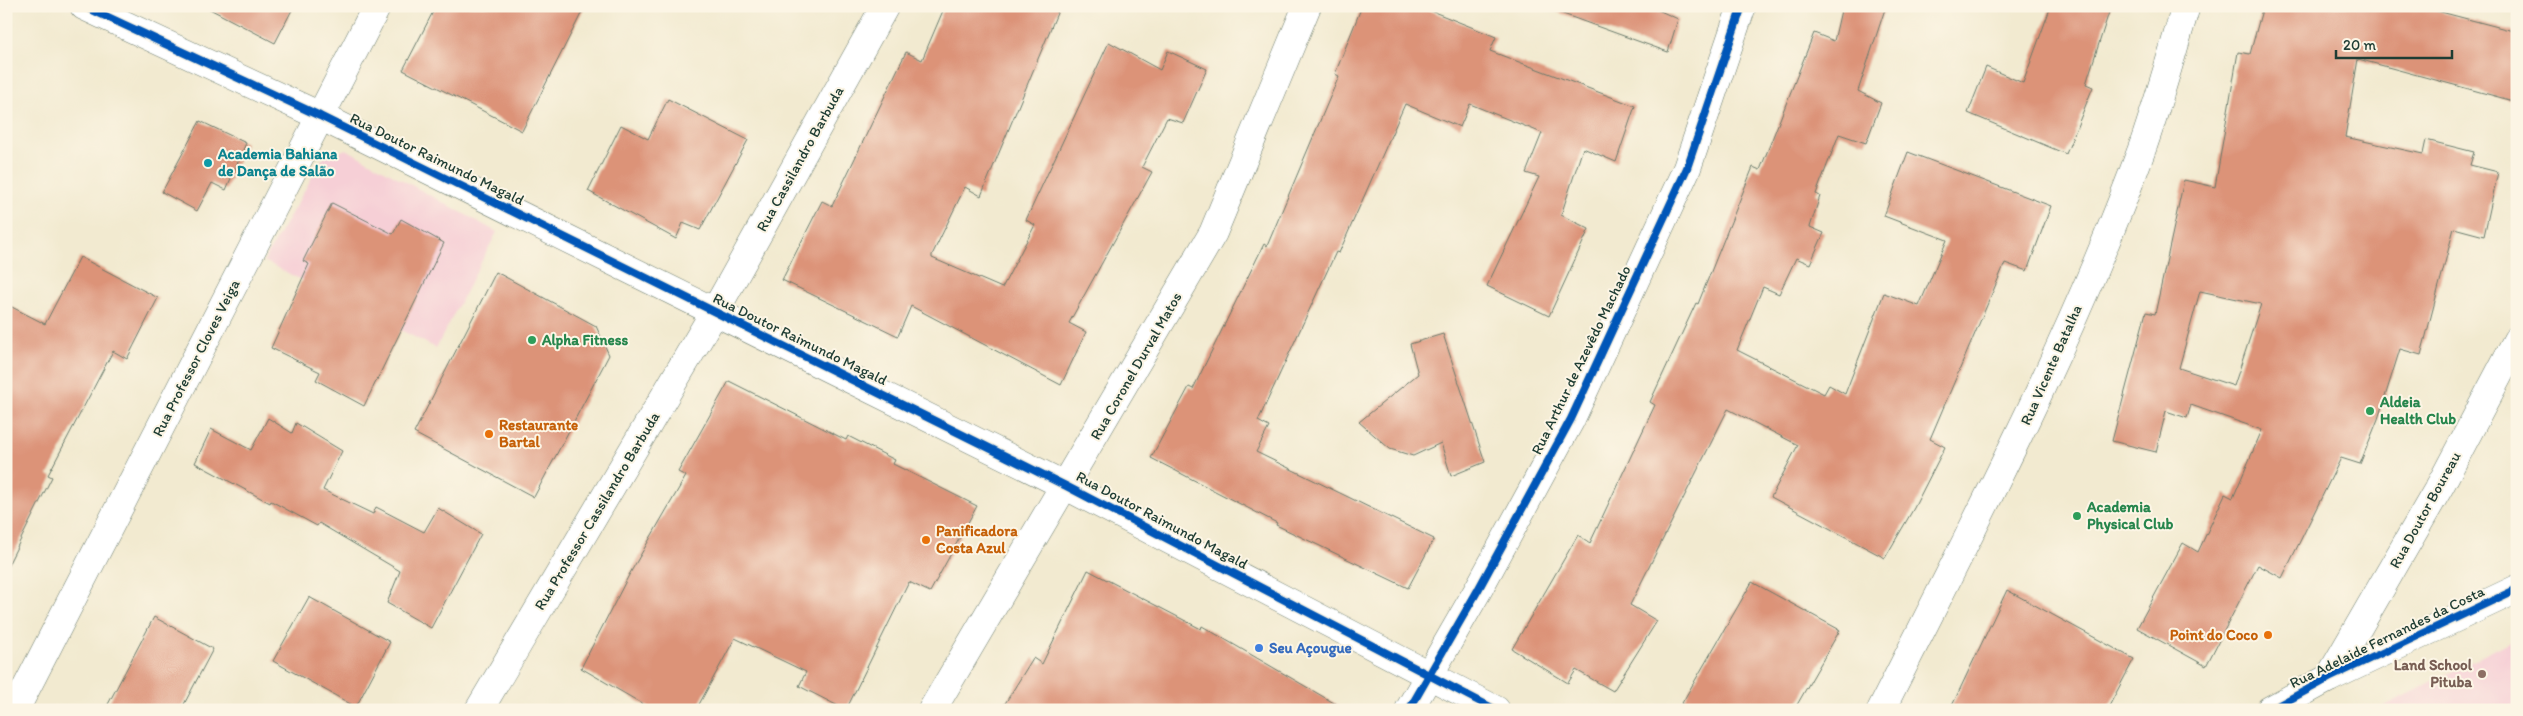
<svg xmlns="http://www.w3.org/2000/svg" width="2523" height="716" font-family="Itim,sans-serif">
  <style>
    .built { fill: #f6cfd6 }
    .building { fill: #dc9378; fill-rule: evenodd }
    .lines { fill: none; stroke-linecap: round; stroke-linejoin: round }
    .minor-casing { stroke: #697a6b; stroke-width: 29 }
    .minor { stroke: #fff; stroke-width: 28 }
    .cycleway-casing { stroke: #fcf5e5; stroke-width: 11 }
    .cycleway { stroke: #0057b8; stroke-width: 8 }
    .culture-dot { fill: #0f9aa8; stroke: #fcf5e5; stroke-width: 2 }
    .leisure-dot { fill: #2e9e5b; stroke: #fcf5e5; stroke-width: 2 }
    .food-dot { fill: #e8710a; stroke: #fcf5e5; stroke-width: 2 }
    .shop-dot { fill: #3f7fe0; stroke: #fcf5e5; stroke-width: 2 }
    .education-dot { fill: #8d6e63; stroke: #fcf5e5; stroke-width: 2 }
    .labels { text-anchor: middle; stroke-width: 4; stroke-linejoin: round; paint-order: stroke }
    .culture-label { font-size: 15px; font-weight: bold; fill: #0d838f; stroke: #fcf5e5; text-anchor: start }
    .street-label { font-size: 15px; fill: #1f3d34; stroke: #fcf5e5 }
    .leisure-label { font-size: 15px; font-weight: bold; fill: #27864d; stroke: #fcf5e5; text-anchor: start }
    .food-label { font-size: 15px; font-weight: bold; fill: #c56008; stroke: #fcf5e5; text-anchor: start }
    .shop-label { font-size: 15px; font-weight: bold; fill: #366cbe; stroke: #fcf5e5; text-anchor: start }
    .education-label { font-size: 15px; font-weight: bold; fill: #785e54; stroke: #fcf5e5; text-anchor: end }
  </style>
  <rect width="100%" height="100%" fill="#fcf5e5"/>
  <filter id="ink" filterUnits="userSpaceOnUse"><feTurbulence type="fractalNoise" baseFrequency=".02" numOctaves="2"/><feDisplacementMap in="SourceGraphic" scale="10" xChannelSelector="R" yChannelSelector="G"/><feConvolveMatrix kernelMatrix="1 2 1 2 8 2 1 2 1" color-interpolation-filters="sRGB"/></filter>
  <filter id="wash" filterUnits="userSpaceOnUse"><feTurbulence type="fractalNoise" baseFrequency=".0096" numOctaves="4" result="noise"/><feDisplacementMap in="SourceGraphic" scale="20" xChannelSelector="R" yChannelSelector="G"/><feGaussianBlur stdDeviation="1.12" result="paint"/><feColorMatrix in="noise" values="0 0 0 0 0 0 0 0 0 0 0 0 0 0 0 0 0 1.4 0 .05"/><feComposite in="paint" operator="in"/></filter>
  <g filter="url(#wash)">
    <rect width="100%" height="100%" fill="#f2ead0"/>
    <!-- built -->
    <g class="built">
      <path d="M346,149l151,83 -61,116 -172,-87 59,-103z"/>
      <path d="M2517,638v72h-140z"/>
    </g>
    <g id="blocks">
      <!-- building -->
      <g class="building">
        <path d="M204,6h90l-19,37z"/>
        <path d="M436,6h149l-63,125 -119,-61z"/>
        <path d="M945,6h115l-79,190 -16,-9 -33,68v3l70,30 33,-63 -9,-5 83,-178 51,28 8,-19 39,18 -24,54 -16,-5 -25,49 10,5 -83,151 17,9 -25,53 -150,-79 -13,30 -116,-56 40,-79 10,5 74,-154 16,8z"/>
        <path d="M1362,6h57l77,31 -6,14 145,55 -19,56 -33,-14 -22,67 28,14 -40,87 -62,-30 52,-109 -13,-4 16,-40 -72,-29 -10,23 -55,-23 -66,149 -3,-1 -78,169 11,6 -13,25 178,87 -26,49 -132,-63 1,-2 -126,-65 38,-71 4,2 71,-145 3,2 72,-170 -4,-2z"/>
        <path d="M1553,6h96l29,13 -10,33 -116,-42z"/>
        <path d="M1842,6h44l-28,85 23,12 -15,40 -27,-9 -23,60 4,2 -10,31 14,6 -14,31 -14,-6 -17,36 -16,-7 -26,63 87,44 5,-9 16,9 39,-101 35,13 28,-66 -63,-24 24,-64 143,54 -24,65 -22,-8 -75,176 15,8 -31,61 -29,50 -114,-61 27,-52 -70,-36 -98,196 27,16 -44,70 -37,-21 -8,13 -56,-34 66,-114 12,8 65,-138 -5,-3 46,-99 2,1 55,-137 7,3 54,-137 20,8z"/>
        <path d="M2051,6h60l-25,78 7,3 -27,67 -98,-41 18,-46 37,16z"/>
        <path d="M2263,6h155l99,26v70l-159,-43 -13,78 78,17 3,-14 48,12 -4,13 28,7 -14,64 -30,-8 -33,127 -21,-6 -22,70 -18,45 -19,-6 -59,120 -24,-13 -52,101 -69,-38 46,-85 15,9 27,-58 8,4 29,-68 -71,-25 -4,13 -21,-7 -10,41 -44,-11 34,-129 9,2 29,-134 31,7 23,-135 12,2zM2200,291l61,13 -27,82 -55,-18z"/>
        <path d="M668,99l80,41 -48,90 -17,-7 -7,16 -88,-48 33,-66 27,14z"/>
        <path d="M200,121l46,22 -20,47 -14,-7 -15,28 -35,-19z"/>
        <path d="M332,203l61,31 8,-15 43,24 -80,163 -48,-26 4,-8 -49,-24 38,-84 -6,-3z"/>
        <path d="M80,257l78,41 -31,61 -14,-8 -65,124 4,2 -46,92v-265l39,20z"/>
        <path d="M496,272l100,54 13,29 -75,142 -120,-64z"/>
        <path d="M1443,334l42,128 -34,14 -10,-33 -28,13 -23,-7 -31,-27 59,-48 -8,-30z"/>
        <path d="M729,381l117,59 2,-4 47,24 -2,4 84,42 -47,86 -21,-10 -63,128 -47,-24 7,-14 -71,-34 -39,72h-43l-72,-42 48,-93 57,-99 -8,-4z"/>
        <path d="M268,418l24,15 4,-10 46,28 -19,39 50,24 3,-7 48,25 14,-24 43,26 -50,94 -44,-25 13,-32 -81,-48 -2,3 -46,-25 -1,2 -75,-40 16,-34 40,21z"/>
        <path d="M1088,570l113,59 1,-3 144,84h-345l32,-52 9,6z"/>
        <path d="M1752,582l88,48 -46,80h-116z"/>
        <path d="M2007,590l127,69 -27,51h-157z"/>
        <path d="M309,597l81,45 -34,65 -83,-46z"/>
        <path d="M154,617l59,32 -32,61h-76z"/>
      </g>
    </g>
  </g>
  <g filter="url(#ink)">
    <use href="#blocks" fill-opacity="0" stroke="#697a6b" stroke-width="1"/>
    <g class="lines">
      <defs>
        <g id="minor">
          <path d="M84,6l236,110 746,370 430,224"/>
          <path d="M2329,678l112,-194 76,-144"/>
          <path d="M15,710l362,-704"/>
          <path d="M479,710l235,-397 171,-307"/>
          <path d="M932,710l281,-477 94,-227"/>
          <path d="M1409,710l69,-120 93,-171 116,-251 55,-162"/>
          <path d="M1881,710c93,-185 191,-369 262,-564 16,-46 29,-93 43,-140"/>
          <path d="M2270,710l59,-32 188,-89"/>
        </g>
      </defs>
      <!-- minor casing -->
      <use href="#minor" class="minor-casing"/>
      <!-- minor -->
      <use href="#minor" class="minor"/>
      <defs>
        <g id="cycleway">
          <path d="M84,6l236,110 746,370 430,224"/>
          <path d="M1409,710l69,-120 93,-171 116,-251 55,-162"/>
          <path d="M2270,710l59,-32 188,-89"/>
        </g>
      </defs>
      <!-- cycleway casing -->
      <use href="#cycleway" class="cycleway-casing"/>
      <!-- cycleway -->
      <use href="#cycleway" class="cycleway"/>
    </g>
  </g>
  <!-- markers -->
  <circle class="culture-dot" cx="208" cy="163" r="5"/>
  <g class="leisure-dot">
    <circle cx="532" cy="340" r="5"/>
    <circle cx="2370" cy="411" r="5"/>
    <circle cx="2077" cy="516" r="5"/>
  </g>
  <g class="food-dot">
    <circle cx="489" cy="434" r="5"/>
    <circle cx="926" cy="540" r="5"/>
    <circle cx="2268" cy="635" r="5"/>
  </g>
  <circle class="shop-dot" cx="1259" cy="648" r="5"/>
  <circle class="education-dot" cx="2482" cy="674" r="5"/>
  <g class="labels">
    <!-- culture labels -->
    <g class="culture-label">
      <text x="218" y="159">Academia Bahiana<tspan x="218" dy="17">de Dança de Salão</tspan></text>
    </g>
    <!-- street labels -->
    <g class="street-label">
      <text transform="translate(437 159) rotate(26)" y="5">Rua Doutor Raimundo Magald</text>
      <text transform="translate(800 159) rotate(-61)" y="5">Rua Cassilandro Barbuda</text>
      <text transform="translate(800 339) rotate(26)" y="5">Rua Doutor Raimundo Magald</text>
      <text transform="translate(196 358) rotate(-63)" y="5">Rua Professor Cloves Veiga</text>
      <text transform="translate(1581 360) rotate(-64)" y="5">Rua Arthur de Azevêdo Machado</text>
      <text transform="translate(2051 365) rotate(-66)" y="5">Rua Vicente Batalha</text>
      <text transform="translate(1136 366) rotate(-60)" y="5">Rua Coronel Durval Matos</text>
      <text transform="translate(2425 510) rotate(-61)" y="5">Rua Doutor Boureau</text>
      <text transform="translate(597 511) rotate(-59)" y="5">Rua Professor Cassilandro Barbuda</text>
      <text transform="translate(1162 520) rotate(28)" y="5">Rua Doutor Raimundo Magald</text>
      <text transform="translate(2387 637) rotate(-26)" y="5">Rua Adelaide Fernandes da Costa</text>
    </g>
    <!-- leisure labels -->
    <g class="leisure-label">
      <text x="542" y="345">Alpha Fitness</text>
      <text x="2380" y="407">Aldeia<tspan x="2380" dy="17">Health Club</tspan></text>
      <text x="2087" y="512">Academia<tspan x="2087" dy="17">Physical Club</tspan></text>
    </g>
    <!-- food labels -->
    <g class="food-label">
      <text x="499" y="430">Restaurante<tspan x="499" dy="17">Bartal</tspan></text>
      <text x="936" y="536">Panificadora<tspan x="936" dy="17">Costa Azul</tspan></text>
      <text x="2258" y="640" text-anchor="end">Point do Coco</text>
    </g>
    <!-- shop labels -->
    <g class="shop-label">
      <text x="1269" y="653">Seu Açougue</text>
    </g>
    <!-- education labels -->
    <g class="education-label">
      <text x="2472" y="670">Land School<tspan x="2472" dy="17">Pituba</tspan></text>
    </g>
  </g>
  <!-- margin -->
  <rect width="2523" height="716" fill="none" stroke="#fcf5e5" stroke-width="25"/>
  <!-- scale -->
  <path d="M2336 50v8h116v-8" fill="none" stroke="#1f3d34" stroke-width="2.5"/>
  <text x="2343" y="50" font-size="15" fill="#1f3d34" stroke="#fcf5e5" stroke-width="4" paint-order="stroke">20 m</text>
</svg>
